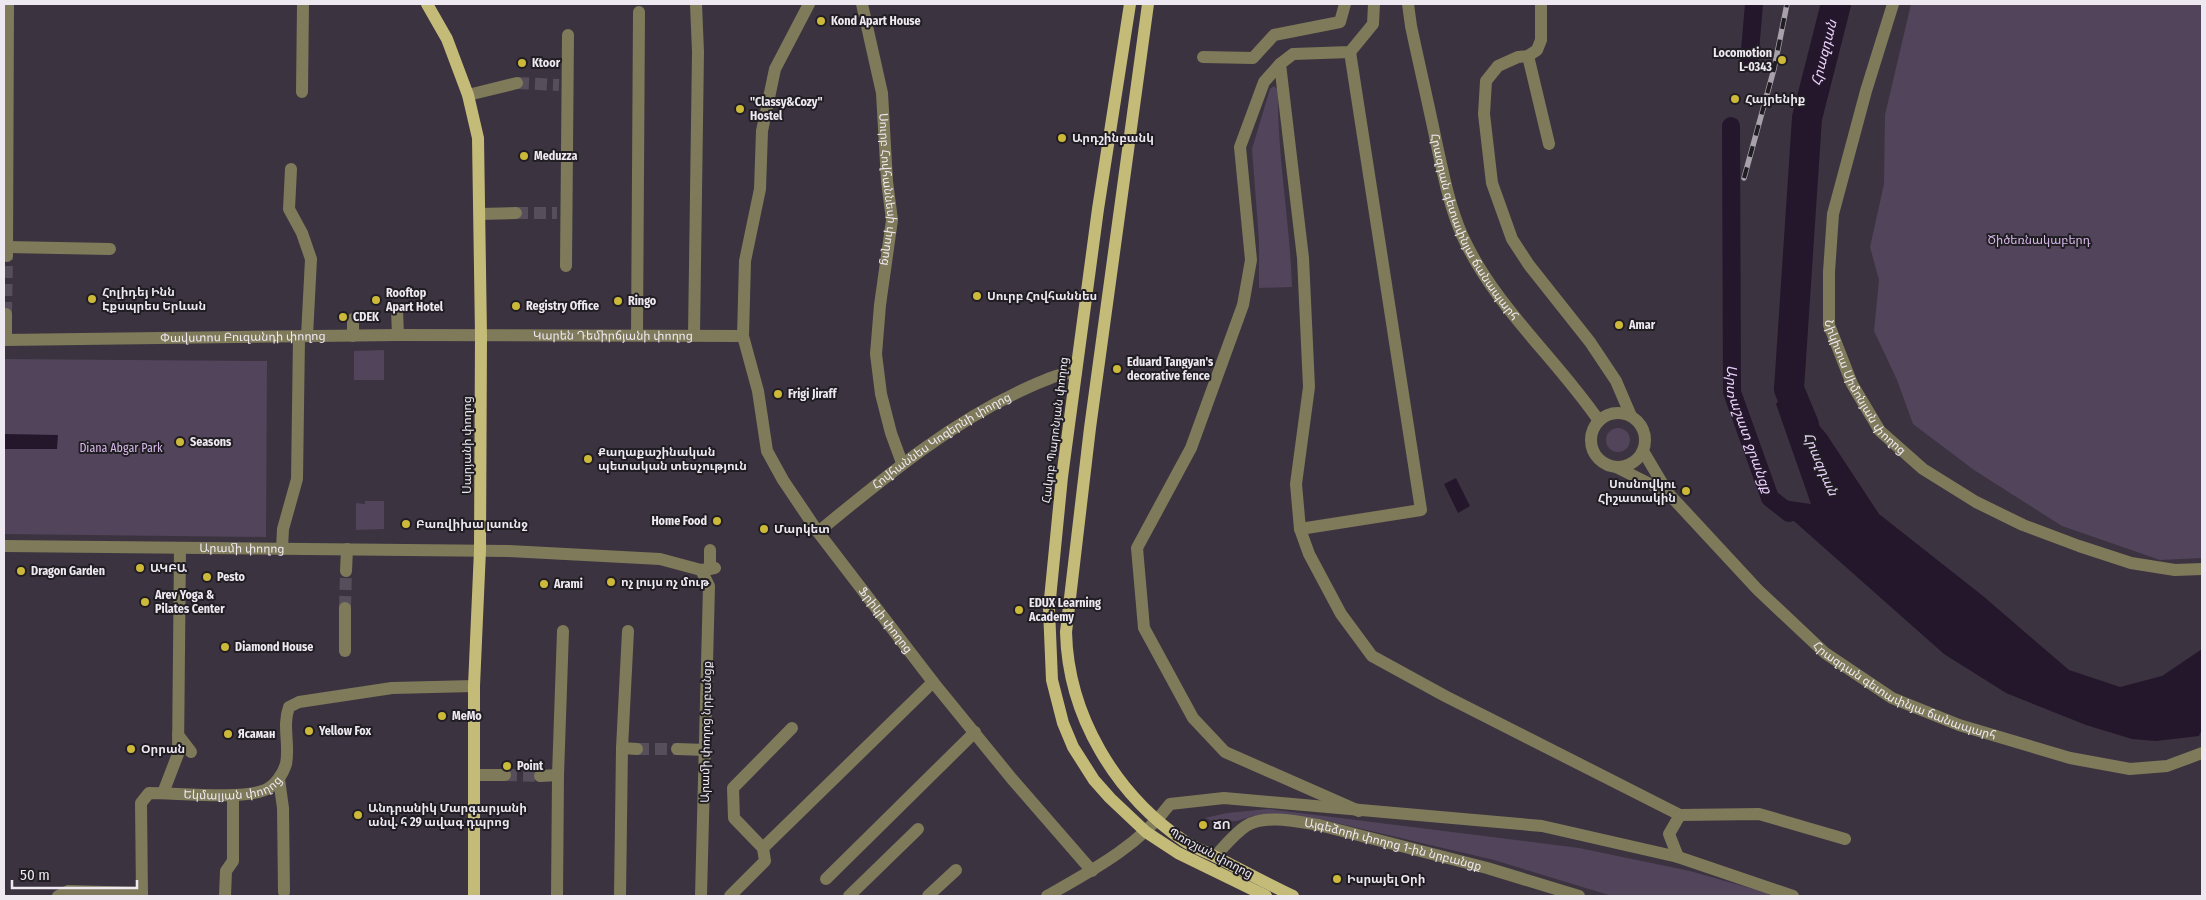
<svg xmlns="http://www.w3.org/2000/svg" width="2206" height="900" font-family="'Fira Sans Condensed','Noto Sans Armenian',sans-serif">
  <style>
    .green { fill: #52445a }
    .water { fill: #24172c }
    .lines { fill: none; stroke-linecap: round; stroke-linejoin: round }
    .canal { stroke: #24172c; stroke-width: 18 }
    .river { stroke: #24172c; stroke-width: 30 }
    .minor-tunnel { stroke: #564e5b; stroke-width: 12; stroke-dasharray: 12 6; stroke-linecap: butt }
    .minor { stroke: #7e7a5a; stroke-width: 12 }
    .major { stroke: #c5bb78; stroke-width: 12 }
    .rail-casing { stroke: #a7a1ab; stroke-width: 5.5 }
    .rail { stroke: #201d23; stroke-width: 4; stroke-dasharray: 11; stroke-linecap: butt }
    .poi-dot { fill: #ccb939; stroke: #201d23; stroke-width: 2 }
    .labels { text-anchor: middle; stroke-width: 4; stroke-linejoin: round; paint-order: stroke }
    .poi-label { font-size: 12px; font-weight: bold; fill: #eee8f1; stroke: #201d23; text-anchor: start }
    .street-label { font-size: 12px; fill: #eee8f1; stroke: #201d23 }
    .park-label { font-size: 12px; fill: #d6b8e8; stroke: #201d23 }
    .water-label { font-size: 14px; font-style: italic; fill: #ead2fa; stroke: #201d23 }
  </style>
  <rect width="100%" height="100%" fill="#3b3340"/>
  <!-- green -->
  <g class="green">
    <path d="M1911,4h291v554l-42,2 -98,-34 -88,-56 -61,-46 -16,-44 -23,-49 5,-51 -9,-33 14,-63 1,-69z"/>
    <path d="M1274,86l4,4c-1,66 12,131 14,197l-33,1v-47l-7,-92 18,-60z"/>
    <path d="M384,350v30h-30v-29z"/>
    <path d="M4,359l263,2 -1,176 -262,-3z"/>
    <circle cx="1618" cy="440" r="12"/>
    <path d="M365,501h19v28l-28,1v-27l9,1z"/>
    <path d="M1268,809l311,39 111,23 88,25h-166l-118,-36 -174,-41 -51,-5 -16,2 -16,5 -22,1 -10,-4 22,-5z"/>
  </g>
  <!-- water -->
  <g class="water">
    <path d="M1789,389l38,46 52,79 104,82 86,74 51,17 42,-11 40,-27v80l-3,7 -43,5 -24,-2 -46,-14 -80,-32 -62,-39 -158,-140 -16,-16 41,6 -35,-100z"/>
    <path d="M4,434l54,1 -1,14h-53z"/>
    <path d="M1456,478l14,28 -12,7 -14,-29z"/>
  </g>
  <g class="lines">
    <!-- canal -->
    <g class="canal">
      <path d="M1749,63l5,-59"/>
      <path id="s1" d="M1731,126l1,266 38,106 19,15"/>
    </g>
    <!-- river -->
    <path class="river" id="s2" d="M1804,425l-15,-36 18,-271 29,-114"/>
    <!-- minor-tunnel -->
    <g class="minor-tunnel">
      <path d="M517,83l42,2"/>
      <path d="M516,213h41"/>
      <path d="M6,314l1,-58"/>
      <path d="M345,608l1,-37"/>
      <path d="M637,749h40"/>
      <path d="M505,775l35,1"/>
    </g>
    <!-- minor -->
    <g class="minor">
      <path id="s3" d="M809,4l-34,65 -13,62 -2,58 -15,72 -2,75 15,55 9,60 16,29 35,52 115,150 79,97 80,92"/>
      <path id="s4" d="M862,4l20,89 5,88 5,39 -12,85 -4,49 5,40 10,39 11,30"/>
      <path d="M1374,4l-1,20 -23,28 -57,2 -13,10 23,194 6,129 -13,97 4,45 9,25 32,60 31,42 73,40 235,119"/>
      <path id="s5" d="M1408,4l3,22c8,38 17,76 25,115 7,32 13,64 26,94 32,71 94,123 137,186"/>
      <path d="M1541,4v36l-4,10 -9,6 -10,1 -20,9 -12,15 -2,33 8,69 20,56 17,26 61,77 26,39 15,35"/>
      <path id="s6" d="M1893,4l-27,87 -33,123 -4,58v53l23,59 28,47 43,38 53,33 47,23 56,21 52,17 44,7 27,-1"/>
      <path d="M1528,56l21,88"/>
      <path d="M1203,57l50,1 21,-23 66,-13 5,-18"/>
      <path d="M1280,64l-16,18 -24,65 11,113 -8,45 -52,143 -54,100 7,80 49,90 32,34 134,59"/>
      <path d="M302,92l1,-88"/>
      <path d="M468,95l49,-12"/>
      <path d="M291,169l-2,40 13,24 9,26 -4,77"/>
      <path d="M480,214l36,-1"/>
      <path d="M7,247l103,2"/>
      <path d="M7,256l1,-252"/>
      <path d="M566,266l2,-231"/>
      <path d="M397,310l1,25"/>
      <path d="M637,335l2,-323"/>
      <path d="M694,335l4,-283 -2,-48"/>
      <path d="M353,336v-17"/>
      <path id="s7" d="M4,340l394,-5 345,1"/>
      <path d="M6,340v-26"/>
      <circle cx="1618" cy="440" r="27"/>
      <path id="s8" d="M1643,451l25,42 90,97 67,63 67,45 67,27 111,33 60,11 37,-3 35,-13"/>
      <path d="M1616,467l52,26"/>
      <path d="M1300,529l121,-19 -71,-458"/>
      <path id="s9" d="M818,532c67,-55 131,-109 211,-145 15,-6 30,-15 47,-14"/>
      <path id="s10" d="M4,546l505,5 151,8 41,11 14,-2"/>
      <path d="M282,549l1,-20 14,-50 2,-142"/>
      <path d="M710,550v19"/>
      <path d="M701,570l8,16 -8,310"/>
      <path d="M346,571l1,-22"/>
      <path d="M345,651v-43"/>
      <path d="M178,735l13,17"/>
      <path d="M622,748l15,1"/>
      <path d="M677,749l29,1"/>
      <path d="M474,775h31"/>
      <path d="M540,776l18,-1"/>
      <path d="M279,779l4,29 1,84"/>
      <path d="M163,793l15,-39 2,-206"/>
      <path d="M763,848l170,-166"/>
      <path id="s11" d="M1215,856c9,-9 19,-22 31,-30 19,-12 52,-4 73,-1l168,43 92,28"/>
      <path d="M1678,857l-9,-23 11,-19 79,-1 86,25"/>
      <path d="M826,879l149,-147"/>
      <path d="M58,896l10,-5 74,2"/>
      <path id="s12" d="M142,896l-1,-93 8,-10c29,0 91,7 116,-3 10,-4 18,-16 21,-26 4,-19 -4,-38 3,-57l10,-5 93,-14 82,-2"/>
      <path d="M225,896l1,-25 7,-10v-66"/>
      <path d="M557,896l1,-121 5,-144"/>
      <path d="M620,896l2,-148 6,-117"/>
      <path d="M730,896l35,-35 -2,-13 -29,-30 -1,-30 59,-60"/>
      <path d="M849,896l69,-67"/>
      <path d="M928,896l28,-26"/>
      <path d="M1047,896c44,-25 92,-50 123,-92l54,-6 318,28 136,31 115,39"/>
    </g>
    <!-- major -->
    <g class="major">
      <path d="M427,4l20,35 21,56 10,43 3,197 -1,215 -6,136v210"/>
      <path d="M1130,4l-32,205 -36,268 -13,132 3,71 11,43 10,24 21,33 16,18 36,34 32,21 88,43"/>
      <path d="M1148,4l-58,424 -24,204c2,83 49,162 118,209 10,7 23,11 34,17 25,13 50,26 75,38"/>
    </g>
    <defs>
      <path id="rail" d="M1744,178l30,-109 13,-65"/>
    </defs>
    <!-- rail casing -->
    <use href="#rail" class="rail-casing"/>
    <!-- rail -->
    <use href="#rail" class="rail"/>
  </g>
  <!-- markers -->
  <g class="poi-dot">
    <circle cx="821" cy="21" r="5"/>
    <circle cx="1782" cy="60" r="5"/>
    <circle cx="522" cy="63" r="5"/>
    <circle cx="1735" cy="99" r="5"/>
    <circle cx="740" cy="109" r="5"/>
    <circle cx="1062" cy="138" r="5"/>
    <circle cx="524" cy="156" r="5"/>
    <circle cx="977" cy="296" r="5"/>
    <circle cx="92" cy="299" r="5"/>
    <circle cx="376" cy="300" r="5"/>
    <circle cx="618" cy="301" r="5"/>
    <circle cx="516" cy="306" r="5"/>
    <circle cx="343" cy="317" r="5"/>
    <circle cx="1619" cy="325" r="5"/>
    <circle cx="1117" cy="369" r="5"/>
    <circle cx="778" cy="394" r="5"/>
    <circle cx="180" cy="442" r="5"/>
    <circle cx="588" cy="459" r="5"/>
    <circle cx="1686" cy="491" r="5"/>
    <circle cx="717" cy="521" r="5"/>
    <circle cx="406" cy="524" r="5"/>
    <circle cx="764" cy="529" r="5"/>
    <circle cx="140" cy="568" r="5"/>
    <circle cx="21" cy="571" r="5"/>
    <circle cx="207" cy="577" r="5"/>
    <circle cx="611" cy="582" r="5"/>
    <circle cx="544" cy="584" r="5"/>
    <circle cx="145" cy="602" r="5"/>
    <circle cx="1019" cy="610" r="5"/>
    <circle cx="225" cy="647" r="5"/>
    <circle cx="442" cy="716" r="5"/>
    <circle cx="309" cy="731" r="5"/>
    <circle cx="228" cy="734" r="5"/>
    <circle cx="131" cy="749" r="5"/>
    <circle cx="507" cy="766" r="5"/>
    <circle cx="358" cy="815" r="5"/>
    <circle cx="1203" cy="825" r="5"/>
    <circle cx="1337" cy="879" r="5"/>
  </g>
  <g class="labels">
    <!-- poi labels -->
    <g class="poi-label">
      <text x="831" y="25">Kond Apart House</text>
      <text x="1772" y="57" text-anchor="end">Locomotion<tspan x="1772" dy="14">L-0343</tspan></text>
      <text x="532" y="67">Ktoor</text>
      <text x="1745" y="103">Հայրենիք</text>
      <text x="750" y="106">"Classy&amp;Cozy"<tspan x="750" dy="14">Hostel</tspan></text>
      <text x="1072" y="142">Արդշինբանկ</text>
      <text x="534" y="160">Meduzza</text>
      <text x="102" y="296">Հոլիդեյ Ինն<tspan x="102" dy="14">Էքսպրես Երևան</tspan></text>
      <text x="386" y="297">Rooftop<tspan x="386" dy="14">Apart Hotel</tspan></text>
      <text x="987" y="300">Սուրբ Հովհաննես</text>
      <text x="628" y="305">Ringo</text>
      <text x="526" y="310">Registry Office</text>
      <text x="353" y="321">CDEK</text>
      <text x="1629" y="329">Amar</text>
      <text x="1127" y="366">Eduard Tangyan's<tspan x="1127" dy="14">decorative fence</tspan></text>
      <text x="788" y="398">Frigi Jiraff</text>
      <text x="190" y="446">Seasons</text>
      <text x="598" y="456">Քաղաքաշինական<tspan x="598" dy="14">պետական տեսչություն</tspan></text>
      <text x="1676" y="488" text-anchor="end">Սոսնովկու<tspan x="1676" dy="14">Հիշատակին</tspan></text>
      <text x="707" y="525" text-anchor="end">Home Food</text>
      <text x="416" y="528">Բառվիխա լաունջ</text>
      <text x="774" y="533">Մարկետ</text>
      <text x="150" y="572">ԱԿԲԱ</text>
      <text x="31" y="575">Dragon Garden</text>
      <text x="217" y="581">Pesto</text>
      <text x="621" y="586">ոչ լույս ոչ մութ</text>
      <text x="554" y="588">Arami</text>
      <text x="155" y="599">Arev Yoga &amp;<tspan x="155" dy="14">Pilates Center</tspan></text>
      <text x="1029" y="607">EDUX Learning<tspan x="1029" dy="14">Academy</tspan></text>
      <text x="235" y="651">Diamond House</text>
      <text x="452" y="720">MeMo</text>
      <text x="319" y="735">Yellow Fox</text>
      <text x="238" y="738">Ясаман</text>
      <text x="141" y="753">Օրրան</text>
      <text x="517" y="770">Point</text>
      <text x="368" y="812">Անդրանիկ Մարգարյանի<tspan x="368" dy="14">անվ. հ 29 ավագ դպրոց</tspan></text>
      <text x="1213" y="829">ՃՈ</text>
      <text x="1347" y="883">Իսրայել Օրի</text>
    </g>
    <!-- street labels -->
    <g class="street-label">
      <text dy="4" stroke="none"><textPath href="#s4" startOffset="188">Սուրբ Հովհաննեսի փողոց</textPath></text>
      <text dy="4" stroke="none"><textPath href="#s5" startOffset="235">Հրազդան գետափնյա ճանապարհ</textPath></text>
      <text dy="4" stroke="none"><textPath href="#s7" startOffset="609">Կարեն Դեմիրճյանի փողոց</textPath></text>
      <text dy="4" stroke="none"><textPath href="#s7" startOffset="239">Փավստոս Բուզանդի փողոց</textPath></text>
      <text dy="4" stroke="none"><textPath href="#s6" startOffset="402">Նիկիտա Սիմոնյան փողոց</textPath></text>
      <text transform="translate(1055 430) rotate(-83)" y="4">Հակոբ Պարոնյան փողոց</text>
      <text dy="4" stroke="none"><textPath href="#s9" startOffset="154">Հովհաննես Կոզերնի փողոց</textPath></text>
      <text transform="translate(467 445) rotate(-90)" y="4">Սարյանի փողոց</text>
      <text dy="4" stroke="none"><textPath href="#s10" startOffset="238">Արամի փողոց</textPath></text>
      <text dy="4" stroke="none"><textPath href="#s3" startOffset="668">Ֆրիկի փողոց</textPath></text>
      <text dy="4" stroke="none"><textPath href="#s8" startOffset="362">Հրազդան գետափնյա ճանապարհ</textPath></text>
      <text transform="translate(706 732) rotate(-89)" y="4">Արամի փողոց նրբանցք</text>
      <text dy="4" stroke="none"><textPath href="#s12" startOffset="191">Եկմալյան փողոց</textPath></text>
      <text dy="4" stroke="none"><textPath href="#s11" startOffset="194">Այգեձորի փողոց 1-ին նրբանցք</textPath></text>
      <text transform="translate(1211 853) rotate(28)" y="4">Պռոշյան փողոց</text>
    </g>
    <!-- park labels -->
    <g class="park-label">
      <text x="2039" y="244">Ծիծեռնակաբերդ</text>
      <text x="121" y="452">Diana Abgar Park</text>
    </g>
    <!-- water labels -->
    <g class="water-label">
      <text dy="5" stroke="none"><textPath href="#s2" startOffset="378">Հրազդան</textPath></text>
      <text dy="5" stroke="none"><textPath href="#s1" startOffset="306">Արտաշատ ջրանցք</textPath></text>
      <text transform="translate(1821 464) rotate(67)" y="5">Հրազդան</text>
    </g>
  </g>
  <!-- border -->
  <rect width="2206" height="900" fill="none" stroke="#eee8f1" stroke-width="10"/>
  <!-- scale -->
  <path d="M12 880v8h125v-8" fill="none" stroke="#eee8f1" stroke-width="2.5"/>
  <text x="20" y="880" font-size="15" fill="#eee8f1" stroke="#201d23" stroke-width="4" paint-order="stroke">50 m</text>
</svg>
